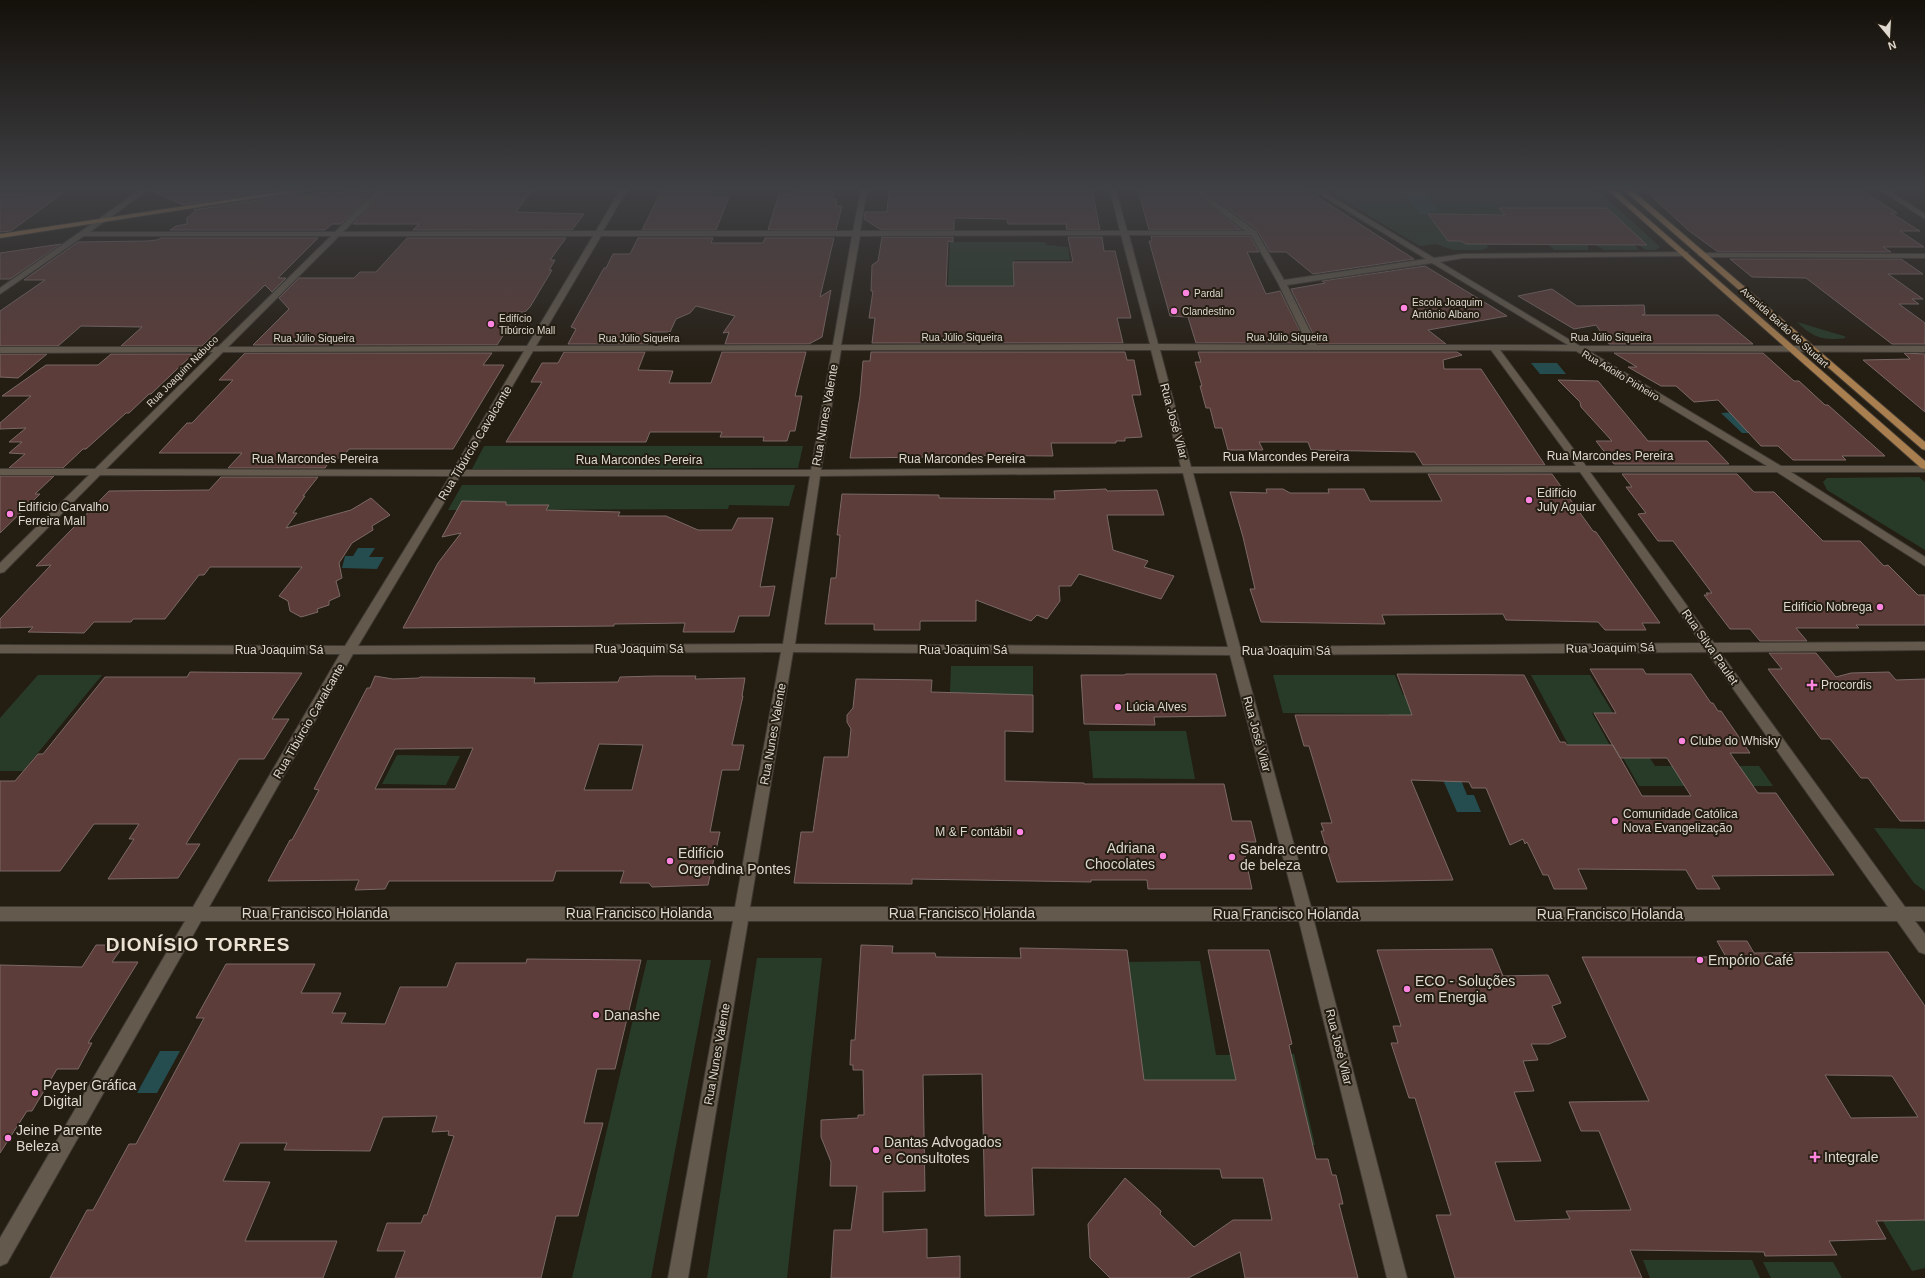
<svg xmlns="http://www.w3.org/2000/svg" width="1925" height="1278" font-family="Arial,sans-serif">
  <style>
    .green { fill: #283b29 }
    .water { fill: #254c4e }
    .building { fill: #5c3d39; stroke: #7b6967; fill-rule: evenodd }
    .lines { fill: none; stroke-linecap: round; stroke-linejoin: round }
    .minor-casing { stroke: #3f3933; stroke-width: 2 }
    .major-casing { stroke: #3f3933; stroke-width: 2 }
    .minor { fill: #635a4d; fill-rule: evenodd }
    .major { fill: #aa7f4f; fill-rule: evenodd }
    .poi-dot { fill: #fe85e0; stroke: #241d12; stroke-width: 1.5 }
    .labels { text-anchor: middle; stroke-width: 4; stroke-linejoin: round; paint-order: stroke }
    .far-poi-label { font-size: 10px; fill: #ddd8d0; stroke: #241d12; text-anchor: start }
    .far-street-label { font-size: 10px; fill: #ddd8d0; stroke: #241d12 }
    .street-label { font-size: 12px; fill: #ddd8d0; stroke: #241d12 }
    .poi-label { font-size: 12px; fill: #ddd8d0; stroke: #241d12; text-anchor: start }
    .near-poi-label { font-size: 14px; fill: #ddd8d0; stroke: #241d12; text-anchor: start }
    .near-street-label { font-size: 14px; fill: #ddd8d0; stroke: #241d12 }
    .near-district-label { font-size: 19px; font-weight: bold; letter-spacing: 1px; fill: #ece2d3; stroke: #241d12 }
  </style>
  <rect width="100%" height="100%" fill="#241d12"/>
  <!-- green -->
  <g class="green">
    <path d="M1339,190h254l8,3 59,54 -4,3h-11l-6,-5h-4l4,5h-35l-9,-5h-7v5h-34l-5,-5h-62l1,3 -7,2h-28l-17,-6 -16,2 -86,-51z"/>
    <path d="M950,242h96v3l22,2 2,13h-56l1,26h-67z"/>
    <path d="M1797,322l47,14 2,2c-22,3 -33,0 -49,-16z"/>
    <path d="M484,446h319l-5,22 -326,1z"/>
    <path d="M1919,477l6,5v68l-98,-60 -4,-8 4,-4z"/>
    <path d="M462,485h333l-6,21 -60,-1 -1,4 -280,1z"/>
    <path d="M951,666h82v35l-71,-1 -15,66z"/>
    <path d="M38,675h64l-79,96h-23v-53z"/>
    <path d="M1273,675h122l8,20h4l17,42h-26l-9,-23 -106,-1z"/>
    <path d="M1531,675h59l23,38h-21l22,40 -45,-7z"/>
    <path d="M1089,731h97l9,48 -102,-1z"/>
    <path d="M1618,749h26l11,17h104l14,20h-134z"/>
    <path d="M397,755l63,1 -14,29 -64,-1z"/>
    <path d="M1874,828l51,1v62l-11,-8z"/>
    <path d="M757,958h65l-35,320h-80z"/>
    <path d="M647,960h64l-60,318h-79z"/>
    <path d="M1200,961l16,94 78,-1 21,91h-96l-75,-24 -19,-159z"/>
    <path d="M1877,1211h48v57l-13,3z"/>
    <path d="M1643,1260h109l8,18h-110z"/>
    <path d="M1763,1262h70l9,16h-71z"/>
  </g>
  <!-- water -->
  <g class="water">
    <path d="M1404,192h20l14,19h-9l2,3h-11z"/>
    <path d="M1531,363h26l9,11h-26z"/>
    <path d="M1737,412l22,21h-17l-21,-20z"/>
    <path d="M358,548h17l-6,9h15l-7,12 -35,-1 3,-12h8z"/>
    <path d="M1443,780h18l6,15h7l7,17h-24z"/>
    <path d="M160,1051h20l-23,42h-20z"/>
  </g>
  <!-- building -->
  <g class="building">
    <path d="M149,190h129l-95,15z"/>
    <path d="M360,190h14l-33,34h-9l-7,6h-155l6,-4 11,-2v-6l9,-8h-2l108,-17v3l18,-3 38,-1z"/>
    <path d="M385,190h147l-16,22 68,2 -12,16h-159l6,-6h-66z"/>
    <path d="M662,190h51l-3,7h19l-13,33h-74z"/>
    <path d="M796,190h38l-2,9h5l-1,7h6l-6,24h-68l11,-36h16z"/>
    <path d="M889,190h203l8,40h-33l-1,-6h-58l-1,-5 -53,-1v12h-73l-17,-11 1,-7h22z"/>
    <path d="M1138,190h53l50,40h-92z"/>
    <path d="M1203,190h104l107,69 -101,15 -27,-22h-16l-13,-22z"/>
    <path d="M1647,192h217l33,21h-6l29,18h-20l24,16h-41l8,5h-173l-30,-22z"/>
    <path d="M63,193l-52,38 -11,1v-38z"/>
    <path d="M1499,208h108l40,37 -181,-1 -5,-3h-13l-20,-27 77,1z"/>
    <path d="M1151,236h99l9,16h-12l19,42 14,-3 26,52h-110l-8,-26 -18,-1 -21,-75h3z"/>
    <path d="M882,237h71v5l-5,-1 -2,45h68l-1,-24h60l-5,-25h34l2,14h11l16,67h-14l6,25h-251l3,-25h-6l4,-27h-2l1,-26 6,-4z"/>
    <path d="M161,238h157l-40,40h8l-14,14 -7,-7 -63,61h-81l21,-19 -61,-1 -23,20h-58v-35l45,-31h-21l54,-38 69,-1 10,-1z"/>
    <path d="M407,238h159l-16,22h5l-6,10h3l-22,37 -5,5h-7l-21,33h-244l36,-36 -10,-11 20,-20h55l6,-6h16z"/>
    <path d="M638,238h75l-2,5h52l2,-5h69l-14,59 11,-7 -9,47 -13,7h-84l4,-12 -6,1 12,-17 -39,-10 -6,7 -14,6 -6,13h-17l-5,12h-80l8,-15 -5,-2 33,-59h2l7,-14h17z"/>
    <path d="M61,244l-51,35h-10v-26z"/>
    <path d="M1730,259h171l22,15h-35l35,25h-11l7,5h-20l26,19v21h-33l-86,-66 -54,-1z"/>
    <path d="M1425,266l82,50 -79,14 18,14h-128l-27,-55 34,-6 -3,-2z"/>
    <path d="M1552,289l25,17 67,-1 1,9 -3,1h76l35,29h-144l-13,-19 -22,4 -56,-33z"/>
    <path d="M564,352h81l-7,18 35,1 -4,12h42l11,-31h84l-11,44h7l-7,35h-5l-3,10h-24l1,-4h-44l2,-5h-72l-4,10h-140l36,-60h-11l11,-19h16z"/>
    <path d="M871,352h254l2,8h7l7,35h-9l10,42 -17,1v3h-9v2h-65l2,13 -117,-1v2l-86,1 10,-62 3,-35h7z"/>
    <path d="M1198,352h259l5,3 -19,5 1,9h37l64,96h-122l-8,-13 -104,-2 -3,-8h-49l4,8h-35l-6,-22h-7l-5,-20h-4l-6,-22h2l-7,-24h6z"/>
    <path d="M245,353h247l-9,12h21l-51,84h-104l-7,9h-10l-7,10h-97l14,-15h-83l28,-30h5l41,-43h-14z"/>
    <path d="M1614,353h149l31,28h5l26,24h3l57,51h-43l4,4h-53l-15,-14h-17l-43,-46 -24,2 -18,-16h-15l-33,-19h9z"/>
    <path d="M1904,353l21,1v58l-62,-52 47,-1z"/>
    <path d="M0,354h47l-29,24 -18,-1z"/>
    <path d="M111,354h82l-42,40h-2l-20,19h-3l-40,36h-3l-20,19h-54l16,-14 -16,-1 13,-11h-13l17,-14 -26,1v-6l31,-27h-29l44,-31h52z"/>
    <path d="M1558,380l40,1 50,60h59l22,23h-115l-18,-23h16l-31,-34 -1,-5z"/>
    <path d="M1428,474h124l41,57 3,1 64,91h-18l4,7h-41l-7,-8 -92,-2 -3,-6 -121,1 3,9 -124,-2 -11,-33h5l-12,-52 -13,-45 37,1 -1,-4h17l7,4h39l-1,-4h36l6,12h72z"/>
    <path d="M1622,474h115l17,18h20l49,49h37l24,25 4,-1 30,30h7v30h-69l3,3h-63l11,13h-47l-10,-12h-20l-26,-34h4l-2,-2h6l-39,-52h-15l-20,-27 8,-1 -20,-26h6z"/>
    <path d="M0,476h54l-19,18h5l-40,39z"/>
    <path d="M221,477h97l-15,19h2l-12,17h4l-11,15 65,-18 20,-12 19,17 -18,11 1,4 -21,13 -13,20 3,15 -6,3 4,15 -11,5v4l-12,4 1,3 -17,5 -11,-6 -2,-10 -9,-5 23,-29h-92l-6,8h-5l-34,44h-32l-2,3h-37l-10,11 -56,-1 5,-5 -33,1v-9l51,-54 -15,1 73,-75 100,-1z"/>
    <path d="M1106,489l1,2 50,-1 7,25h-57l6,35 35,11 -4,6 30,9 -13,23 -82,-25 -8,12h-12l1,15 -13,18 -10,-4 -6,6 -55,-21v21h-55l-1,1v8h-46v-6h-49l6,-46h5l4,-43h-3l5,-41 97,1v3l116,1 -1,-8z"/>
    <path d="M462,501l44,1v3h43l-3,5 74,2 -2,4h48l32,14h34l6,-12h35l-13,69 15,-1 -6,30h-30l-5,16h-51l2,-9 -71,1v2l-211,2 35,-65 23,-30 -19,4z"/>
    <path d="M1769,653h47l20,24 15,-4 38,-1 7,8 29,-1v142h-25l-32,-43h-7l-31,-39h-9l-53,-70h14z"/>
    <path d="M1590,669h53l3,5h45l20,29h2l5,8h3l29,42h-20l28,40h18l58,82 -122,1 8,13h-23l-11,-19 -108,-1 9,20h-33l-6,-14h-5l-16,-33 -2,2 -2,-5 -13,6 -24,-57h-14l-3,-6 -58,-2 42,100 -116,2 -16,-51h3l-3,-8h11l-23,-77h-5l-9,-31h117l-15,-41 127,1 36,67h5l2,3h46l29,51h49l-24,-38h-47l-26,-45h22z"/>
    <path d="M190,672l112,1 -30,46h17l-25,40h-25l-53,85h14l-22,34 -70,1 26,-40h-5l10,-15h-45l-34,47h-60v-90h15l23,-27h5l62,-77h82z"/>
    <path d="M1126,674h90l10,42 -72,1 1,8 -71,-1 -3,-49h43z"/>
    <path d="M375,676l18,3 26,-1 1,-1 115,1 -1,5 84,-1 2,-5 35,-1h41l-1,3 50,-1 -3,18h1l-11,49h12l-5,25h-17l-12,62h10l-12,53 -56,2 -3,-4h-29l4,-12h-68l-3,10h-164l-4,8 -30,1 4,-10 -91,1 22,-41h2l27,-50 -5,-1 53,-101h3zM599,744l44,1 -11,45h-48zM473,748l-18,41h-80l20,-40z"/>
    <path d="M856,679l76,1 -1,12 102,3v37l-28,-1v50l79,2v1h140l8,37h19l5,21h-14l10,47h-104l-1,-9h-56v2l-179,-3v5l-118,-1 7,-51h12l11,-75h24l3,-28 -4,-7v-7l6,-7z"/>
    <path d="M1717,941h30l7,12 134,-1 37,54v214l-49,1 10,18 -57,2 8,14 -72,1 -1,-4 -134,-2 12,28h-187l-19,-63h15l-36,-117h-6l-18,-55h7l-5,-17h8l-24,-76 115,-1 11,27 45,-1 13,28 -9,3 14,31 -17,7h-18l7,16 -15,1 11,30 -20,1 27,69 -46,1 20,59 55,-2 -4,-8 65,-1 -32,-79h-18l-12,-29 80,-1 -67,-144h144zM1825,1075l67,1 26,41 -67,1z"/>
    <path d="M96,945h28l-12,17h26l-50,81h4l-14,26h-21l-25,42h-5l-27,42v-188l82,2z"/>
    <path d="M861,945l32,1 -1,7h43l1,4 85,1 -1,-10 107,2 17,130h92l-28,-130h61l23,94 -3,1 27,114h12l4,16h4l7,29h-4l19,74h-113l-5,-26 -52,26h-78l-20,-20 -2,-34 37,-46 36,33 -1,3 34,33 39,-27h39l-9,-42h-41l-2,-9 -188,-1 2,47 -49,1 -3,-142 -59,1 2,116 -42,1v40l44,-3v29l33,-2v22h-129l3,-48h17l6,-44h-27l1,-24 -10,-25v-17l37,-2v-3h6l-1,-45h-10v-5h-3l1,-25h4z"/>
    <path d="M527,959l114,1 -26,109h-18l-13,54h19l-25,93h-22l-15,62h-146l10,-27h-28l10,-28h34l3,-8h3l27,-79 -6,-1 1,-4 -17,1 5,-16 -54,1 -13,34 -86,-1 3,-7h-47l-17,38 47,1 -25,59h92l-14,37h-273l37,-68h6l36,-66h7l68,-126h-8l30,-54h89l-14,29h40l-9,20h14l-5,10 44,1 15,-37h47l9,-24h70z"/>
  </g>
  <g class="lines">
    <defs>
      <g id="minor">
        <path d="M140,190h8l-58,42h245l42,-42h7l-41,42 253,-1 24,-41h7l-24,41h250l8,-41h6l-7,41h260l-10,-41h6l11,41h118l-53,-41h8l56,41 28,49 142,-21 -113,-69h8l113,68 29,-4 225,-2v4h-3l-222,2 -23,4 140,84h345v6l-336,-1 192,115h144v6h-134l134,85v9l-148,-94h-187l124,171 211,-1v8l-205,2 185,255h20v14h-10l10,13v20l-6,-2 -22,-31h-583l93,357h-20l-88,-357h-551l-60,357h-20l65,-357h-532l-194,342 -7,3v-28l185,-317h-185v-14h193l147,-253 -340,-1v-8l345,1 105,-170 -350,-1 -96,97 -4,1v-10l89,-88h-89v-6h95l118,-117 -213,1v-6h218l113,-111h-247l-84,58v-6zM1121,235l29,109 -309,1 19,-109zM1129,235h122l27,48 30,62 -150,-1zM339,236h254l-66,110 -299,1zM601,236h251l-19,109 -297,1zM1432,263l136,82h-251l-30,-60zM832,350l-21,120h-348l70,-119zM841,350h310l30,117 -360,3zM1160,350h331l85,116 -385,1zM1500,350l76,1 191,115h-181zM524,351l-71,119 -347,-1 117,-117zM1580,472l121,171 -461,4 -47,-174zM1183,473l45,174 -433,-3 25,-168zM460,476h350l-27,168 -425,2zM781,652l-46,255h-526l144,-253zM793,652l437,3 66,252h-546zM1707,652l181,255h-577l-69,-252z"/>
        <path d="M1880,190h8l37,24v5z"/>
        <path d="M1699,253l226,1v4l-223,-1 -4,-2z"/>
      </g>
      <g id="major">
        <path d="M291,190h19l-310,48v-4z"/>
        <path d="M1608,190h7l310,271v8l-4,-1z"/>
        <path d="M1624,190h8l293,252v8l-3,-1z"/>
      </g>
    </defs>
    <!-- minor casing -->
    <use href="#minor" class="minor-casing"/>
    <!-- major casing -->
    <use href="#major" class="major-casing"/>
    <!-- minor -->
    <use href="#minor" class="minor"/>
    <!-- major -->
    <use href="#major" class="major"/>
  </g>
  <!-- sky -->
  <linearGradient id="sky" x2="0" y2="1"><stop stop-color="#14100a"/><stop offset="0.51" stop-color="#3f4044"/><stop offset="1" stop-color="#3f4044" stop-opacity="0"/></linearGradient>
  <rect width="1925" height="369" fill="url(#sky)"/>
  <!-- markers -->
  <g class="poi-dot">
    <circle cx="1186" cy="293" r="4"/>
    <circle cx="1404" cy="308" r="4"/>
    <circle cx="1174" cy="311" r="4"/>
    <circle cx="491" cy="324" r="4"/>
    <circle cx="1529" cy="500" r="4"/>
    <circle cx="10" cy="514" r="4"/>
    <circle cx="1880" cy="607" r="4"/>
    <path d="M1810 679h4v4h4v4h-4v4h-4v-4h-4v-4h4z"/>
    <circle cx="1118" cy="707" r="4"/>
    <circle cx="1682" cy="741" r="4"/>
    <circle cx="1615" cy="821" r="4"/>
    <circle cx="1020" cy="832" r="4"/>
    <circle cx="1163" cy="856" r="4"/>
    <circle cx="1232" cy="857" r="4"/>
    <circle cx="670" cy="861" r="4"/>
    <circle cx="1700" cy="960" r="4"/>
    <circle cx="1407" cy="989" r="4"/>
    <circle cx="596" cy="1015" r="4"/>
    <circle cx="35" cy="1093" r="4"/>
    <circle cx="8" cy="1138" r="4"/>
    <circle cx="876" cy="1150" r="4"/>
    <path d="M1813 1151h4v4h4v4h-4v4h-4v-4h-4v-4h4z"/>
  </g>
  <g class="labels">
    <!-- far-poi labels -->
    <g class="far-poi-label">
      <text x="1194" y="297">Pardal</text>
      <text x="1412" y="306">Escola Joaquim<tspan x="1412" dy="12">Antônio Albano</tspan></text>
      <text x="1182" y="315">Clandestino</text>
      <text x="499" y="322">Edifício<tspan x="499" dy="12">Tibúrcio Mall</tspan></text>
    </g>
    <!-- far-street labels -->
    <g class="far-street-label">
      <text transform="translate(1785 327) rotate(42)" y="4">Avenida Barão de Studart</text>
      <text x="962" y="341">Rua Júlio Siqueira</text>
      <text x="1287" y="341">Rua Júlio Siqueira</text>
      <text x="1611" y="341">Rua Júlio Siqueira</text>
      <text x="314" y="342">Rua Júlio Siqueira</text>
      <text x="639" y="342">Rua Júlio Siqueira</text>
      <text transform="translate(182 371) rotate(-45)" y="4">Rua Joaquim Nabuco</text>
      <text transform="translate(1621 375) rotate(31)" y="4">Rua Adolfo Pinheiro</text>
    </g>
    <!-- street labels -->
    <g class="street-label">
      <text transform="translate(825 415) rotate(-80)" y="4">Rua Nunes Valente</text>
      <text transform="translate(1174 421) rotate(75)" y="4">Rua José Vilar</text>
      <text transform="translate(475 443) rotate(-59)" y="4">Rua Tibúrcio Cavalcante</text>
      <text x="1610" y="460">Rua Marcondes Pereira</text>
      <text x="1286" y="461">Rua Marcondes Pereira</text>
      <text x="315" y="463">Rua Marcondes Pereira</text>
      <text x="962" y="463">Rua Marcondes Pereira</text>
      <text x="639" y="464">Rua Marcondes Pereira</text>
      <text transform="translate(1710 647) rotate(55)" y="4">Rua Silva Paulet</text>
      <text transform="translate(1610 648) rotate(-1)" y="4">Rua Joaquim Sá</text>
      <text x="639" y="653">Rua Joaquim Sá</text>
      <text x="279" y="654">Rua Joaquim Sá</text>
      <text x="963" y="654">Rua Joaquim Sá</text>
      <text x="1286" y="655">Rua Joaquim Sá</text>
      <text transform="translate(309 721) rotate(-60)" y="4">Rua Tibúrcio Cavalcante</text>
      <text transform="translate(773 734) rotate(-80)" y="4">Rua Nunes Valente</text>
      <text transform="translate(1257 734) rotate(75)" y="4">Rua José Vilar</text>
      <text transform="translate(1339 1047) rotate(76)" y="4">Rua José Vilar</text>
      <text transform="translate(717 1054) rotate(-80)" y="4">Rua Nunes Valente</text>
    </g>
    <!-- poi labels -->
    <g class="poi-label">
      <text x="1537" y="497">Edifício<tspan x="1537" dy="14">July Aguiar</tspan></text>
      <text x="18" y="511">Edifício Carvalho<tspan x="18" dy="14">Ferreira Mall</tspan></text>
      <text x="1872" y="611" text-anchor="end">Edifício Nobrega</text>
      <text x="1821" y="689">Procordis</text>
      <text x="1126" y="711">Lúcia Alves</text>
      <text x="1690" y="745">Clube do Whisky</text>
      <text x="1623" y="818">Comunidade Católica<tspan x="1623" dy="14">Nova Evangelização</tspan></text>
      <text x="1012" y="836" text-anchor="end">M &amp; F contábil</text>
    </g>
    <!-- near-poi labels -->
    <g class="near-poi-label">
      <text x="1155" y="853" text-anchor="end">Adriana<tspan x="1155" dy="16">Chocolates</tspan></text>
      <text x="1240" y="854">Sandra centro<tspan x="1240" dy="16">de beleza</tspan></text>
      <text x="678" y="858">Edifício<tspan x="678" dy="16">Orgendina Pontes</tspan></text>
      <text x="1708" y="965">Empório Café</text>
      <text x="1415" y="986">ECO - Soluções<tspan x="1415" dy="16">em Energia</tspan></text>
      <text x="604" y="1020">Danashe</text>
      <text x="43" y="1090">Payper Gráfica<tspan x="43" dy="16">Digital</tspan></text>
      <text x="16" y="1135">Jeine Parente<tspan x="16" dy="16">Beleza</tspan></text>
      <text x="884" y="1147">Dantas Advogados<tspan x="884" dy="16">e Consultotes</tspan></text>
      <text x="1824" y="1162">Integrale</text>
    </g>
    <!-- near-street labels -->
    <g class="near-street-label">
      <text x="315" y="918">Rua Francisco Holanda</text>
      <text x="639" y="918">Rua Francisco Holanda</text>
      <text x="962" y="918">Rua Francisco Holanda</text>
      <text x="1286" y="919">Rua Francisco Holanda</text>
      <text x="1610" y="919">Rua Francisco Holanda</text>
    </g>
    <!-- near-district labels -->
    <g class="near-district-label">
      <text x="198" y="951">DIONÍSIO TORRES</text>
    </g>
  </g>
  <!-- north arrow -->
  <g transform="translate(1889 36) rotate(162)" stroke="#241d12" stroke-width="3" paint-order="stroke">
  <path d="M0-3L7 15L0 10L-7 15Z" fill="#ddd8d0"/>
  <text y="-6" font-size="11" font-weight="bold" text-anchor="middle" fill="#ddd8d0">N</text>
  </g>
</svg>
